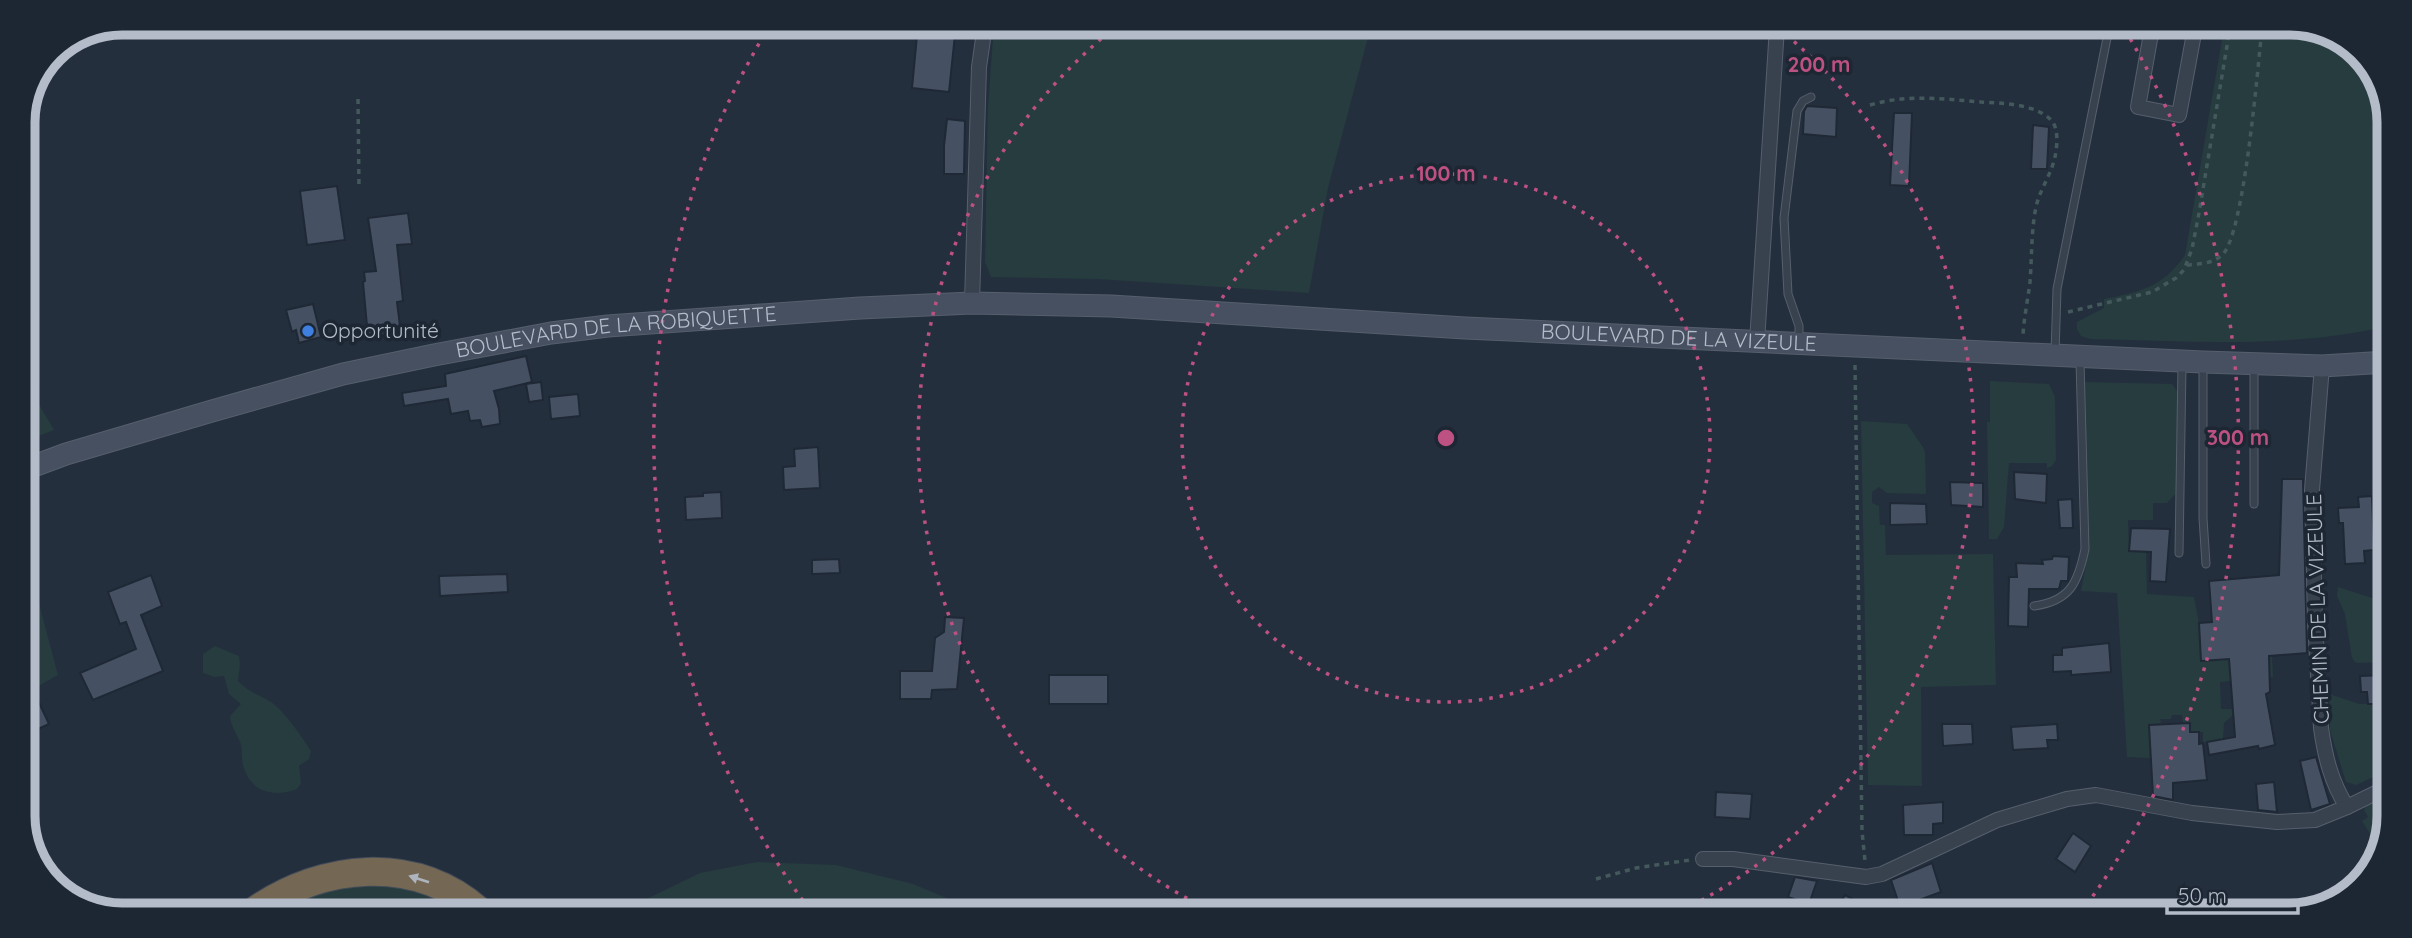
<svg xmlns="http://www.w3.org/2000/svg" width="2412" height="938" font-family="Quicksand,sans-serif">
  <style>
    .green { fill: #263c3f }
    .building { fill: #455162; stroke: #1f2835; stroke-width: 2 }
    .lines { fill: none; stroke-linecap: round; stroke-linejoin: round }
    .lane-casing { stroke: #565f6c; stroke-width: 9 }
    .street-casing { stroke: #565f6c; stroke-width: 16 }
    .secondary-casing { stroke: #565f6c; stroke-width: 23 }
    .highway-casing { stroke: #434c59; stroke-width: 30 }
    .path { stroke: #44595c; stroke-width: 3.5; stroke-dasharray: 5 5; stroke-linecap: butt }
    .lane { stroke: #38414e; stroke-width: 7 }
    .street { stroke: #38414e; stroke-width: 14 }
    .secondary { stroke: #465061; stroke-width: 21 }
    .highway { stroke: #746855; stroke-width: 28 }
    .oneway { fill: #aeb4bd }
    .ring { fill: none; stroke: #bd5182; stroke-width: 3.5; stroke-dasharray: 3.5 7 }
    .shop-dot { fill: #3f7fe0; stroke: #1d2633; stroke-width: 2.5 }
    .labels { text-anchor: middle; stroke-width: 7; stroke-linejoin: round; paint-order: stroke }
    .poi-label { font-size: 21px; fill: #b4bcc9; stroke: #1d2633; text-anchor: start }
    .street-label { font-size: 21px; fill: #b4bcc9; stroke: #1d2633 }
    .rim { fill: none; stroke: #b4bcc9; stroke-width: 9 }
    .centre { fill: #bd5182; stroke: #1d2633; stroke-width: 3.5 }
    .ring-label { font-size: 21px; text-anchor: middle; font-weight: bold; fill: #bd5182; stroke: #1d2633; stroke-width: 7; stroke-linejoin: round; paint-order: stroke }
  </style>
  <rect width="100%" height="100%" fill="#242f3e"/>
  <!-- green -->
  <g class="green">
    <path d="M994,25l377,1 -43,162 -19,105 -211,-14 -107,-2 -6,-15 3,-156z"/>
    <path d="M2224,28h98l47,33 20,54 -1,211c-97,23 -200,15 -298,13l-9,-3 -4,-7v-7l27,-14v-9c36,-7 59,-12 81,-44z"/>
    <path d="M23,377l31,53 -31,12z"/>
    <path d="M1990,381l59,3 6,13 1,63 -4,6 -5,2v-5h-38l-5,64 -7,12h-8l-2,-117h3z"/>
    <path d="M2084,382l88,2 5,7v101l-10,11h-14v17h-25l1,31 17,1 1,42 47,3 5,26 2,38 71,-5 1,21 -53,5 1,27h12v6l-9,8 -1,16 -20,4v-11h-13v-8l-7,-1 -1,-8h-10l-1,4h-11l1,5 -12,1 1,33 -23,-1 -10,-164 -36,-2 8,-42z"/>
    <path d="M1861,421l46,3 16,23 2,6 1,41 -39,-1 -8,-6 -7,5v11l7,3 1,19h5l1,30 107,-1 3,131 -75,2 1,99 -54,-1z"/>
    <path d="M33,581l25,94 -25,14 -10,-21v-42l7,-4 -7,-14v-22z"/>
    <path d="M2338,587l37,12 1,21 9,-1v43l-29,1 -4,-5 -7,-44 -8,-18z"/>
    <path d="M215,646l24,10 1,8 -2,17c13,14 26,14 38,25 14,13 25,30 35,45l-2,8 -10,7 2,17 -4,6c-24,9 -47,3 -54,-24 -2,-8 0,-16 -3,-23 -4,-10 -9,-15 -10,-26l11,-12 -12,-10 -5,-18 -10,1 -11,-4v-19z"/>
    <path d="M2329,694l30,10h26l-1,68 -28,13 -10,-3 -16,-52z"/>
    <path d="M2384,797v41l-5,4 -2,-4 -3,2 -12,-19 6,-4 -4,-7 2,-5z"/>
    <path d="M757,862l79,3 77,19 67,28h-78l-19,-7 -65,-5 -67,11h-129l78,-38z"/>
    <path d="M355,883l67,7 37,21 -182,-1 19,-10z"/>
  </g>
  <!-- building -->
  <g class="building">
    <path d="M918,25h38l-7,67 -37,-4z"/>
    <path d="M1807,106l30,2 -1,29 -33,-3 1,-23z"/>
    <path d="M1894,113h18l-3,73 -19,-1z"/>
    <path d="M947,119l18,2 -1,53h-20v-28z"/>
    <path d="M2033,125l16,2 -2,42h-16z"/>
    <path d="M337,186l8,54 -38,5 -7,-54z"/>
    <path d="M408,213l4,31 -15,1 6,56 -6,1 4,32 -33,3 -5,-55 2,-1 -1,-9 12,-1 -8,-53z"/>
    <path d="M313,304l8,33 -22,6 -3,-13 -4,2 -6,-22z"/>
    <path d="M526,356l6,26 -38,9 5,18 1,15 -18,3 -2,-7 -10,1 -2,-10 -17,3 -3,-15 -44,7 -2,-13 44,-7 -1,-12z"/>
    <path d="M541,382l2,18 -14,2 -3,-18z"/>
    <path d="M578,394l2,22 -29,3 -2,-22z"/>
    <path d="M818,447l2,41 -36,2 -1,-23 12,-1 -1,-17z"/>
    <path d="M2014,472l33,2 -1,29 -31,-4z"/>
    <path d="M2282,479h21l4,174 -38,3 1,36 -4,2 9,51 -16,4 -1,-3 -49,9 -2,-13 28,-5 -6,-78 -28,2 -2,-38 13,-1 -3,-41 70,-6z"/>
    <path d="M1950,482l33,1v24l-32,-2z"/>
    <path d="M721,492l1,26 -36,2 -1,-23 18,-1v-3z"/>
    <path d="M2372,496l2,54 -10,1 1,12 -20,1 -2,-41h-4l-1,-15 21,-1 -1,-10z"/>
    <path d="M2072,499l1,29h-13l-2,-28z"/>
    <path d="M1890,503l36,1 1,20 -37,1z"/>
    <path d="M2131,528l39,1 -4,53 -16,-1 1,-29 -22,-1z"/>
    <path d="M2053,556l16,1 -1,24h-7l-2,8h-30l-1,38 -20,-1 1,-49h8l-1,-14 27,1 -1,-4 10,-1z"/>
    <path d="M839,559l1,14 -28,1v-14z"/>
    <path d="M507,574l1,18 -68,4 -1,-20z"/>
    <path d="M151,575l11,31 -21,9 22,56 -70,29 -13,-27 56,-24 -10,-27 -6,2 -12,-32z"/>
    <path d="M945,617l19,1 -7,71 -25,1 -1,9h-31v-28h32l3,-33 9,-6z"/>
    <path d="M2109,643l2,29 -40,3v-4l-18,1v-17h9v-7z"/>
    <path d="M23,668l26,56 -26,12z"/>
    <rect x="1049" y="675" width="59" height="29"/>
    <path d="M2385,675v29h-17l-1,-12h-6l-1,-16z"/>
    <path d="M2190,723v9h9v12l4,-1 4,37 -34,3v17l-20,-4 -4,-71z"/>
    <path d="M1942,724h30l1,20 -30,2z"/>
    <path d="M2057,724l1,16h-11l1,8 -35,2 -2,-23z"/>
    <path d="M2316,757l14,47 -19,6 -11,-49z"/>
    <path d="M2274,782l3,30 -19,-2 -2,-26z"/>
    <path d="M1716,792l36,2 -2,25 -35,-2z"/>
    <path d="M1943,802v21l-10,1v11h-29l-1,-30z"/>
    <path d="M2073,833l18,13 -16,26 -19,-13z"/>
    <path d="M1932,863l9,29 -41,15 -9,-27z"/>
    <path d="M1795,877l22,4 -8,23 -21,-7z"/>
    <path d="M1845,895l36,19h-47z"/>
  </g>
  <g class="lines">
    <defs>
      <g id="lane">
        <path d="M1799,342v-16l-11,-32 -4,-76 13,-107 6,-10 8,-4"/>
        <path d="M2055,354l2,-65 52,-261"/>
        <path d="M2203,365v153l3,46"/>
        <path d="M2254,504v-136"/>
        <path d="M2179,553l3,-188"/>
        <path d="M2034,606c36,-5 44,-23 51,-57l-5,-188"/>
      </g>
      <g id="street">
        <path d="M2152,28l-14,79 41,8 16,-87"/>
        <path d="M972,303l7,-236 6,-42"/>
        <path d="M1757,342l20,-315"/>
        <path d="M2322,366l-10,124 3,132 6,106c4,28 10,54 26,79l37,-18"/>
        <path d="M1703,859h30l133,18 16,-3 115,-54 70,-21 29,-4 96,18 85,9 38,-2 32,-13"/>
      </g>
      <g id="secondary">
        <path id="s1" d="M23,470l43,-16 146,-43 131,-37 91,-19 117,-22 57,-7 252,-18 112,-5 139,3 354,22 738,34 119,4 65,-4"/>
      </g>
      <path id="highway" d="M256,910c67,-46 158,-56 223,1"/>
    </defs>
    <!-- lane casing -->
    <use href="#lane" class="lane-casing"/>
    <!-- street casing -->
    <use href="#street" class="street-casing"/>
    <!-- secondary casing -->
    <use href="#secondary" class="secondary-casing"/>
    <!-- highway casing -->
    <use href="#highway" class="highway-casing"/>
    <!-- path -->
    <g class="path">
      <path d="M358,99l1,90"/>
      <path d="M1870,105c37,-11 74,-6 111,-3 21,1 56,2 71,19 7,9 5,26 3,36 -4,18 -15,32 -19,50 -5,24 -4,50 -6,75 -2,17 -6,35 -7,53"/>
      <path d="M2187,265c11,-1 26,-1 35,-10 22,-18 36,-190 40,-227"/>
      <path d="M2068,312l84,-20 24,-14 8,-8 8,-21 7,-36 31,-185"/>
      <path d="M1855,365l7,466 3,30"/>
      <path d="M1596,879l40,-11 54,-8"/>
    </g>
    <!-- lane -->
    <use href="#lane" class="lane"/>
    <!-- street -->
    <use href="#street" class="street"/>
    <!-- secondary -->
    <use href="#secondary" class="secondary"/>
    <!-- highway -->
    <use href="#highway" class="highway"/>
  </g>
  <!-- one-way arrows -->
  <defs><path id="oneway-solid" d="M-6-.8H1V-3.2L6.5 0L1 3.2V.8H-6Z" transform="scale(1.75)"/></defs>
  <use class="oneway" href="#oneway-solid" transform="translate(419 879) rotate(-162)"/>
  <!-- distance rings -->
  <g class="ring">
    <circle cx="1446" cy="438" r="264"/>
    <path d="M1215 913A528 528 0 0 1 1114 28M1778 28A528 528 0 0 1 1677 913"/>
    <path d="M809 909A792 792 0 0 1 767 30M2125 30A792 792 0 0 1 2079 915"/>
  </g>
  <!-- markers -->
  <circle class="shop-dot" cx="308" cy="331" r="7"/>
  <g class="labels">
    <!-- poi labels -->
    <g class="poi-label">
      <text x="322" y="338">Opportunité</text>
    </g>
    <!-- street labels -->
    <g class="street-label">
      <text dy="7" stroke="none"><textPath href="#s1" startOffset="611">BOULEVARD DE LA ROBIQUETTE</textPath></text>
      <text dy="7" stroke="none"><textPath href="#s1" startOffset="1676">BOULEVARD DE LA VIZEULE</textPath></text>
      <text transform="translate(2318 609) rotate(-92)" y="7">CHEMIN DE LA VIZEULE</text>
    </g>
  </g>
  <!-- crop -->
  <path d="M0 0H2412V938H0ZM122 35H2290A87 87 0 0 1 2377 122V816A87 87 0 0 1 2290 903H122A87 87 0 0 1 35 816V122A87 87 0 0 1 122 35Z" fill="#1d2633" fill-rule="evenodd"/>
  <path class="rim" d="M122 35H2290A87 87 0 0 1 2377 122V816A87 87 0 0 1 2290 903H122A87 87 0 0 1 35 816V122A87 87 0 0 1 122 35Z"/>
  <circle cx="1446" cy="438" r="10" class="centre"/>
  <g class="ring-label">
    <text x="1819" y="72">200 m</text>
    <text x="1446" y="181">100 m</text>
    <text x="2238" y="445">300 m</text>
  </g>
  <!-- scale -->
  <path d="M2167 903v10h131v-10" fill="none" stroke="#b4bcc9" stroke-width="3.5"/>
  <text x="2178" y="903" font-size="21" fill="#b4bcc9" stroke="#1d2633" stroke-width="5" paint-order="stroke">50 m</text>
</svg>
